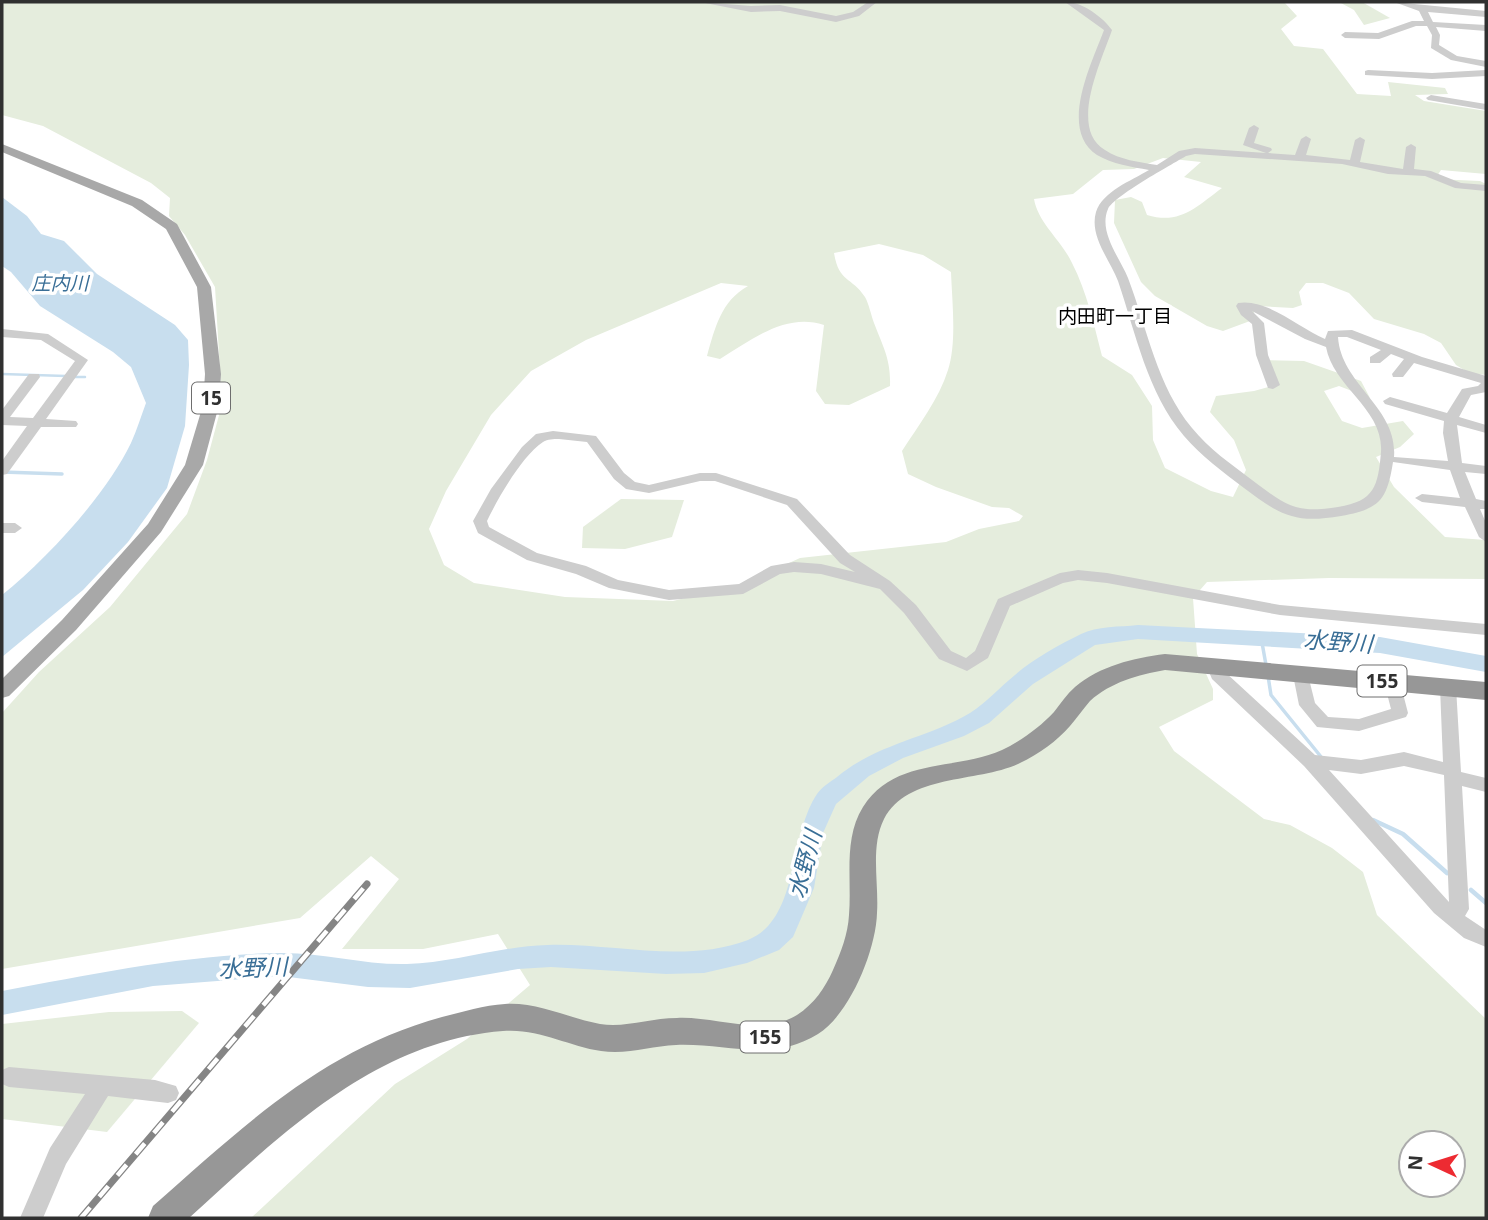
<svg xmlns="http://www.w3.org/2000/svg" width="1488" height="1220" font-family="'Open Sans','Noto Sans JP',sans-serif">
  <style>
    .green { fill: #e5eddd; fill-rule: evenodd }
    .water { fill: #c8deee }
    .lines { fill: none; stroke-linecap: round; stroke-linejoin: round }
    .stream-far2 { stroke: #c8deee; stroke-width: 2.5 }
    .stream-far1 { stroke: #c8deee; stroke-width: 3.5 }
    .stream { stroke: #c8deee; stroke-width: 4.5 }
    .river { fill: #c8deee; fill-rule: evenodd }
    .minor { fill: #cdcdcd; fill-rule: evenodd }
    .major { fill: #a8a8a8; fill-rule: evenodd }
    .highway { fill: #979797; fill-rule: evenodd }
    .rail-casing { stroke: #858585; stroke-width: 7 }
    .rail { stroke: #fff; stroke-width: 4.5; stroke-dasharray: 14; stroke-linecap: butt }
    .labels { text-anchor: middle; stroke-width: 7; stroke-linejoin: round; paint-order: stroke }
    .far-water-label { font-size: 19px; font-style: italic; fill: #396e96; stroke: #fff }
    .far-neighbourhood-label { font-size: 19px; fill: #000; stroke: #fff }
    .shield { fill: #fff; stroke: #6e6e6e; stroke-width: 2 }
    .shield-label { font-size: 19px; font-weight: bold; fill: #303030 }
    .water-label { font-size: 23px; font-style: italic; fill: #396e96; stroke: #fff }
  </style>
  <rect width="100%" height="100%" fill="#fff"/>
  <!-- green -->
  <g class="green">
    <path d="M2,2h1282l13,14 -16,13 13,17 29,3 34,45 34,2 -3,-14 57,6 3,6 -33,1 9,6 62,10v63l-45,-4 -6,9 45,2 6,3v191l-17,-2 -13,-8 -15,-22 -17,-9 -50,-15 -25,-26 -26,-10h-17l-7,9 3,13 -9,3 -36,-2 -7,15 -27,10 -16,-5 -52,-30 -14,-14 -27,-59 1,-23 16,-3 11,5 5,13c33,10 49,-8 75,-27l-38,-11 17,-15 -38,-4 -29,11 -31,1 -30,24 -39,5c4,24 28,42 38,64 15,29 22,62 30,93l30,19 20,31 1,34 12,28 46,23 22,6 13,-27 -12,-30 -24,-28 6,-16 38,-5 18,-5 -12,-26 44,1 57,20 9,17 -31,-12 -15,5 18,30 20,7 41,-7 11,13 -14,13 -24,10 18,30 51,50 41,3v39l-157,-1 -122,4 -14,16 4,56 16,35v11l-54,27 15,24 90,68 26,6 42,23 31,24 14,43 109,104v199h-1235l144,-134 72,-45 63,-54 -32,-51 -75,15h-81l57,-70 -28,-23 -71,62 -298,51v-256l37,-41 71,-65 77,-93 20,-54 15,-56 -7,-117 -30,-52 -16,-19 1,-18 -19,-15 -108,-57 -41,-11zM879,244l44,11 28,17c1,29 6,71 -3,98 -9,29 -30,56 -46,81l6,23 28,13 56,20 17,1 14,8 -4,5 -40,8 -33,13 -146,16 -55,25 -72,18 -108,-4 -91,-14 -30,-18 -15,-36 17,-38 45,-76 40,-44 55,-31 135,-57 27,3c-27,15 -33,42 -41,70l13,3c31,-19 66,-47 104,-34l-8,66 9,13 24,1 41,-19c1,-27 -7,-39 -16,-63 -3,-8 -5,-19 -9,-26 -14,-21 -26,-14 -31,-44zM1411,1143h42v42h-42z"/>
    <path d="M1339,2h23l28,16 -26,7 -10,-15z"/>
    <path d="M621,499l63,1 -12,37 -47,12 -43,-1 1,-21z"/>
    <path d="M182,1011l17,12 -92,109 -105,-13v-95l107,-12z"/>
  </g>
  <!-- water -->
  <path class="water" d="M2,197l25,19 14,18 23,7 33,33 78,51 13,15 1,25 -4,61 -18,62 -39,54 -45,48 -81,67v-62c45,-36 104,-100 129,-152 6,-13 10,-27 15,-40l-15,-36 -18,-15 -73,-46 -29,-34 -9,-6z"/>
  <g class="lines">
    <!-- stream-far2 -->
    <g class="stream-far2">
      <path d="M2,374l64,2"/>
      <path d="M74,377h11"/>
    </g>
    <!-- stream-far1 -->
    <g class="stream-far1">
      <path d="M2,472l60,2"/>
      <path d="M1261,637l5,28"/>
      <path d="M1268,676l3,19 51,63"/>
    </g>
    <!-- stream -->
    <g class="stream">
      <path d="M1373,820l30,14 44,39"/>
      <path d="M1471,890l15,13"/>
    </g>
    <!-- river -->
    <path class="river" d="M1138,625l242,12 106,19v16l-106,-19 -242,-14 -43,6 -62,39 -44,39 -25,13 -61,22 -34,18 -33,28 -13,29 -9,55 -21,49 -14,13 -32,13 -43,10 -38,1 -115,-7 -33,2 -108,19 -42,-1 -87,-11 -128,10 -151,29v-24c92,-17 182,-36 276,-38 43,-1 85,12 129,11 47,-1 93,-18 141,-19 65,-2 137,19 200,-5 52,-21 40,-103 69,-146 5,-7 13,-12 20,-17 41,-34 89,-38 133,-64 16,-10 30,-26 45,-38 18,-16 44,-30 66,-41 16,-8 39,-7 57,-9z"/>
    <!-- minor -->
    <g class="minor">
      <path d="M700,2l51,4 29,-1 56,11 17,-4 15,-10h9l-18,14 -23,6 -56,-11 -29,1z"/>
      <path d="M1065,2c16,-1 38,15 47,28 -10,30 -44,98 -7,120 15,10 34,12 52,15l22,-14 16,-3 71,5 -23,-8 6,-17 5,-3 5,3 -5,15 17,5 1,2 -4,3 27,2 6,-16 5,-3 5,3 -5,16 44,5 5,-20 5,-3 5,3 -5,22 43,7 3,-22 5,-3 5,3 -2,22 17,2 30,12 25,2v6l-31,-3 -30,-12 -37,-2 -46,-10 -147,-10 -9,2c-15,9 -72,40 -78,53 -10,23 12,49 20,69 19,50 29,108 64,150 17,21 39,36 60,52 34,25 42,34 86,27 37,-6 40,-21 43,-55 3,-43 -48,-65 -55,-105l-21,-8 -53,-28 12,12 4,32 12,30 -7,4 -5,-1 -12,-33 -4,-31 -11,-9 -5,-9 2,-3c29,-5 61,25 87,36l3,-8 24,-1 70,27 64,19v16l-15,3 -12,22 27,8v8l-29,-8 5,38 24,3v8l-21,-2 11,27 10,2v8h-6l6,14v19l-7,-5 -14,-30 -43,-5 -7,-4 7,-4 38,4 -10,-28 -57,-8c-6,38 -13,47 -52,54 -47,8 -61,-1 -97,-28 -21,-16 -43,-32 -60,-52 -37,-44 -48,-102 -66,-155 -8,-21 -29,-45 -22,-69 7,-21 35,-31 53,-42 -17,-3 -37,-6 -52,-15 -39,-26 -5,-92 7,-125zM1338,337h9l34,13 -11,7v6h10l11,-9 13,5 -12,15 1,3h10l11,-14 67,20 -3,3 -16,3 -15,24 -57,-16 -7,4 2,3 59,17 -1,12 5,28 -54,-4c4,-50 -53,-72 -56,-120z"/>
      <path d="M1394,2l92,9v6l-58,-5 5,10 53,3v6l-50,-4 4,8 -1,10 18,11 29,5v6l-35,-7 -20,-12 1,-13 -5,-9h-11l-37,13 -34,-1 -4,-3 4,-3 33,1 34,-12h12l-5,-10z"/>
      <path d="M1368,70l64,3 54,-3v6l-54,3 -67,-4v-4z"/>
      <path d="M1431,95l55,9v6l-58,-10 -2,-2z"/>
      <path d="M2,329l46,5 40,26 -42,59 30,2 2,3 -2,3h-35l-34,47 -5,1v-14l25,-35 -25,-1v-15l27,-36h10l1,3 -30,40 23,1 42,-57 -34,-21 -39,-3z"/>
      <path d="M553,431l43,5 28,37 11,9 14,3 51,-12h16l81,26 53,56 40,26 26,24 35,46 15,7 9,-7 23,-52 62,-26 18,-3 29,3 173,32 206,19v11l-206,-20 -173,-32 -29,-3 -15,3 -53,23 -22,52 -21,13 -28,-12 -35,-46 -24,-24 -59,-15 -27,-2 -14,2 -37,20 -74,6 -60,-12 -33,-14 -49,-14 -49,-27 -5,-12 18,-32 31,-42 14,-13zM559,439l28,3 27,37 12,10 23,4 51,-12h15l72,24 53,58 15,9 -34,-8 -27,-2 -23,4 -32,18 -70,6 -51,-10 -32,-14 -49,-13 -48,-26 -2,-6c11,-23 35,-65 56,-79 5,-3 10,-3 16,-3z"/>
      <path d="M2,523h13l7,5 -7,5h-13z"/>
      <path d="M1215,661l6,2 4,9 90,83 46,5 43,-8 39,10 -3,-75 2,-4h12l2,4 5,85 25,6v14l-24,-6 7,123 -4,7 21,14v17l-22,-9 -30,-25 -130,-147 -92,-87 -5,-12 2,-4zM1404,766l40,9 5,127 -120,-132 32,4z"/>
      <path d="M1301,669l6,2 8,32 13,14 31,2 32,-10 -7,-27 2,-4h12l2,4 8,31 -2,4 -47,14 -42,-4 -18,-22 -6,-30 2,-4z"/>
      <path d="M9,1067l146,13 21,6 3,7 -3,7 -8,3 -60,-7 -42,68 -23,54h-23l30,-70 35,-54 -76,-7 -7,-3v-14z"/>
    </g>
    <!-- major -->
    <path class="major" d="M2,144l140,56 35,24 34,63 10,87 -2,31 -16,60 -42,67 -85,98 -67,66 -7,2v-19l60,-59 86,-96 37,-59 18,-60 2,-31 -8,-87 -31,-58 -34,-23 -130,-54z"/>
    <!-- highway -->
    <path class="highway" d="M1165,654l321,28v18l-321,-30c-27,5 -54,12 -75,31 -7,8 -13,17 -20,25 -13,15 -31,28 -50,37 -41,20 -112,10 -136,56 -14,28 -5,64 -7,94 -1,37 -27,101 -59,121 -47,29 -91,9 -142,11 -25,1 -49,10 -75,6 -33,-5 -63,-23 -98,-20 -129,10 -223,105 -314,187h-41l5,-12c91,-80 169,-156 289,-189 21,-5 42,-12 63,-13 33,-2 63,14 95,20 26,4 50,-6 77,-6 38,-2 85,19 120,-3 17,-11 28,-27 36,-45 8,-18 15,-36 16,-55 3,-36 -6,-76 14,-108 32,-50 92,-36 139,-57 19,-9 38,-23 52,-38 7,-9 13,-18 21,-25 25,-21 58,-29 90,-33z"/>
    <defs>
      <path id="rail" d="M81,1218l286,-334"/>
    </defs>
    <!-- rail casing -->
    <use href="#rail" class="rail-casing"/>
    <!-- rail -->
    <use href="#rail" class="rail"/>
  </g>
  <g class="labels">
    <!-- far-water labels -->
    <g class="far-water-label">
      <text x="60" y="290">庄内川</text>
    </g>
    <!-- far-neighbourhood labels -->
    <g class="far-neighbourhood-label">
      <text x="1115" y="323">内田町一丁目</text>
    </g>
    <!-- shield labels -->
    <g class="shield">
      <rect x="192" y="382.5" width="38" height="31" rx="5"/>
      <rect x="1357.5" y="665.5" width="49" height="31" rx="5"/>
      <rect x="740.5" y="1021.5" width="49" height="31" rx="5"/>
    </g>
    <g class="shield-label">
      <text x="211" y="405">15</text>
      <text x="1382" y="688">155</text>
      <text x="765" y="1044">155</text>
    </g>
    <!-- water labels -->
    <g class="water-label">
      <text transform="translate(1338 642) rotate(4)" y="8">水野川</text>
      <text transform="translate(805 864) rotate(-75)" y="8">水野川</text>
      <text transform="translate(253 968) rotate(-2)" y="8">水野川</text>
    </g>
  </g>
  <!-- border -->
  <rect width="1488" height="1220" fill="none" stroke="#303030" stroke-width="7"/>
  <!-- north arrow -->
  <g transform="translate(1432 1164) rotate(274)"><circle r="33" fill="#ffffff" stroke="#acacac" stroke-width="2"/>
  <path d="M0-5L12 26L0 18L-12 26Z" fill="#ed2b32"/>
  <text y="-10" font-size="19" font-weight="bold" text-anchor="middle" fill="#303030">N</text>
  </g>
</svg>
